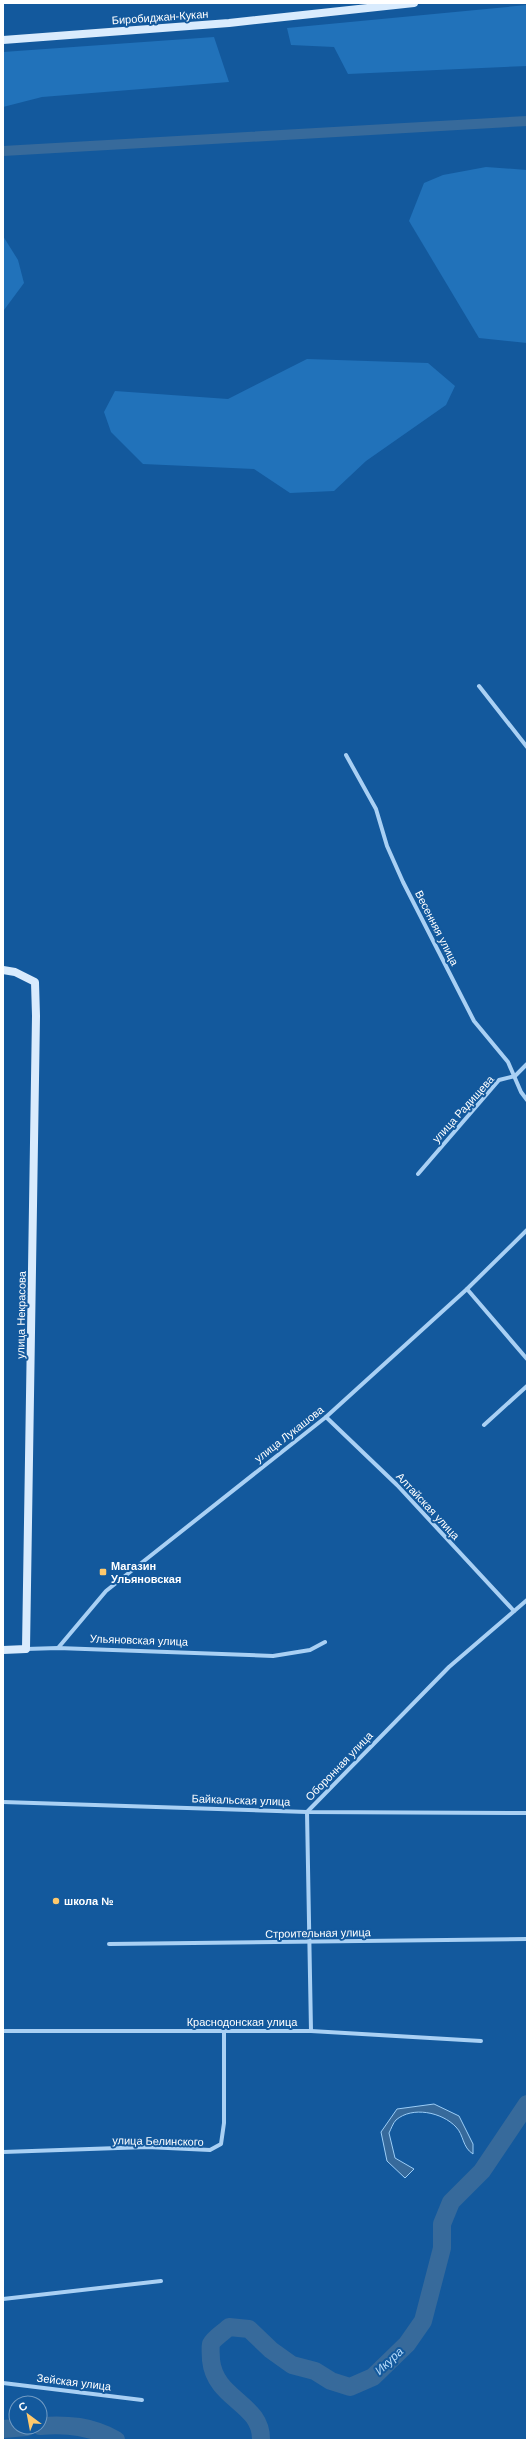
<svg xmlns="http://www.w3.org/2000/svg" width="530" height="2443" font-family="Arial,sans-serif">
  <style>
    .green { fill: #2172ba }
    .water { fill: #376a9b; stroke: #9bcdf7 }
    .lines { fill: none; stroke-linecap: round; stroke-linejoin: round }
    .canal { stroke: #376a9b; stroke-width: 10 }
    .river { stroke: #376a9b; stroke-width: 18 }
    .street { stroke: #a9d0f4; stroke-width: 4 }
    .secondary { stroke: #d9ebfd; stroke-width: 8 }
    .poi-dot { fill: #ffc96c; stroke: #13599d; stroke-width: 1.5 }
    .labels { text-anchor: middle; stroke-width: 4; stroke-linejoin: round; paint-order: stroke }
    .street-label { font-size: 11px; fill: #fff; stroke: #13599d }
    .poi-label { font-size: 11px; font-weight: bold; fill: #fff; stroke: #13599d; text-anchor: start }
    .water-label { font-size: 12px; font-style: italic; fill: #b5dafa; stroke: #13599d }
  </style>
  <rect width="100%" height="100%" fill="#13599d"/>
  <!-- green -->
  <g class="green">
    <path d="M527,5v61l-179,8 -14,-27 -43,-2 -4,-17z"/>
    <path d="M214,37l15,45 -187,15 -39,10v-55z"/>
    <path d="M486,167l41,3v173l-48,-5 -70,-117 15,-38 19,-8z"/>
    <path d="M3,236l15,24 6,23 -20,27z"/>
    <path d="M307,359l121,4 27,23 -9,19 -80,56 -32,30 -44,2 -36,-24 -111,-5 -32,-32 -7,-20 11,-21 113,8z"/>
  </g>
  <!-- water -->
  <path class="water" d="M434,2104l25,12 14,28v10c-11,-7 -9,-19 -17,-27 -14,-15 -44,-21 -60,-7 -3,3 -5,9 -7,13l6,25 19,11 -9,9 -18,-17 -6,-29 16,-23z"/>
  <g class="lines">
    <!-- canal -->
    <path class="canal" d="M3,151l524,-30"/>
    <!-- river -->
    <g class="river">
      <path d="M40,2426c28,-2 51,0 76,14"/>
      <path d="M3,2429l24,-2"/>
      <path d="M261,2440c1,-37 -46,-40 -50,-80 0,-5 -1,-11 0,-16 3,-6 13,-12 18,-17l20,2 22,21 21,15 23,6 16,10 19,6 23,-10 34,-33 16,-23 19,-73v-24l9,-22 31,-31 45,-67"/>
    </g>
    <!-- street -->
    <g class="street">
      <path d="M479,686l48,61"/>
      <path d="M346,755l30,54 11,37 16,36 71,139 34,41 13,30 6,8"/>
      <path d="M418,1174l81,-94 16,-4 12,-12"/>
      <path d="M467,1289l60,70"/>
      <path d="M326,1417l71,68 117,126"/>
      <path d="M484,1425l43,-39"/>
      <path d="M58,1648l48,-57 220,-174 141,-128 60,-59"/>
      <path d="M26,1649l32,-1 215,8 37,-6 15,-8"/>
      <path d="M3,1802l304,10 220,1"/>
      <path d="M109,1944l418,-5"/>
      <path d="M3,2031h308l170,10"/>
      <path d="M311,2031l-4,-219 142,-145 78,-67"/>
      <path d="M3,2152l144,-5 63,3 11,-6 3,-21v-93"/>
      <path d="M3,2299l158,-18"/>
      <path d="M3,2383l139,17"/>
    </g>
    <!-- secondary -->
    <g class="secondary">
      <path d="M3,40l226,-17 185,-20"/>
      <path d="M3,970l12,2 20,10 1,34 -10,633 -23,1"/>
    </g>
  </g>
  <!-- markers -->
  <g class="poi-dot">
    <rect x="99" y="1568" width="8" height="8" rx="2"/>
    <circle cx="56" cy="1901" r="4"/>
  </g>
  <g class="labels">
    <!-- street labels -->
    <g class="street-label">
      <text transform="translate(160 17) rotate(-4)" y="4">Биробиджан-Кукан</text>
      <text transform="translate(437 928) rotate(63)" y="4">Весенняя улица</text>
      <text transform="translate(463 1109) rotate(-48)" y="4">улица Радищева</text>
      <text transform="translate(21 1315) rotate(-89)" y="4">улица Некрасова</text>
      <text transform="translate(289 1434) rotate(-38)" y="4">улица Лукашова</text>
      <text transform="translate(428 1506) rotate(47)" y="4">Алтайская улица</text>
      <text transform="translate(139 1640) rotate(2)" y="4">Ульяновская улица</text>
      <text transform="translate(339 1766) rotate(-46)" y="4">Оборонная улица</text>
      <text transform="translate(241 1800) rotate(2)" y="4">Байкальская улица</text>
      <text transform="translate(318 1933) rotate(-1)" y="4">Строительная улица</text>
      <text x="242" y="2026">Краснодонская улица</text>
      <text transform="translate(158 2141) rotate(1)" y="4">улица Белинского</text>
      <text transform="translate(74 2382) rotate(7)" y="4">Зейская улица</text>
    </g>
    <!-- poi labels -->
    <g class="poi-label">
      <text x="111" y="1570">Магазин<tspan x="111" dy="13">Ульяновская</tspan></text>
      <text x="64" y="1905">школа №</text>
    </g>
    <!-- water labels -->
    <g class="water-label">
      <text transform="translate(389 2361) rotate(-43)" y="4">Икура</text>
    </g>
  </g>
  <!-- border -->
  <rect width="530" height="2443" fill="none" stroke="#ffffff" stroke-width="8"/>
  <!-- north arrow -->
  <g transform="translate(28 2415) rotate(328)"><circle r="19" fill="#13599d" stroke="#719bc4"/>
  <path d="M0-3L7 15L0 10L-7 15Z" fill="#ffc96c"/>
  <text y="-6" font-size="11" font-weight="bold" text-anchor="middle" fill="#ffffff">С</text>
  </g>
</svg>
